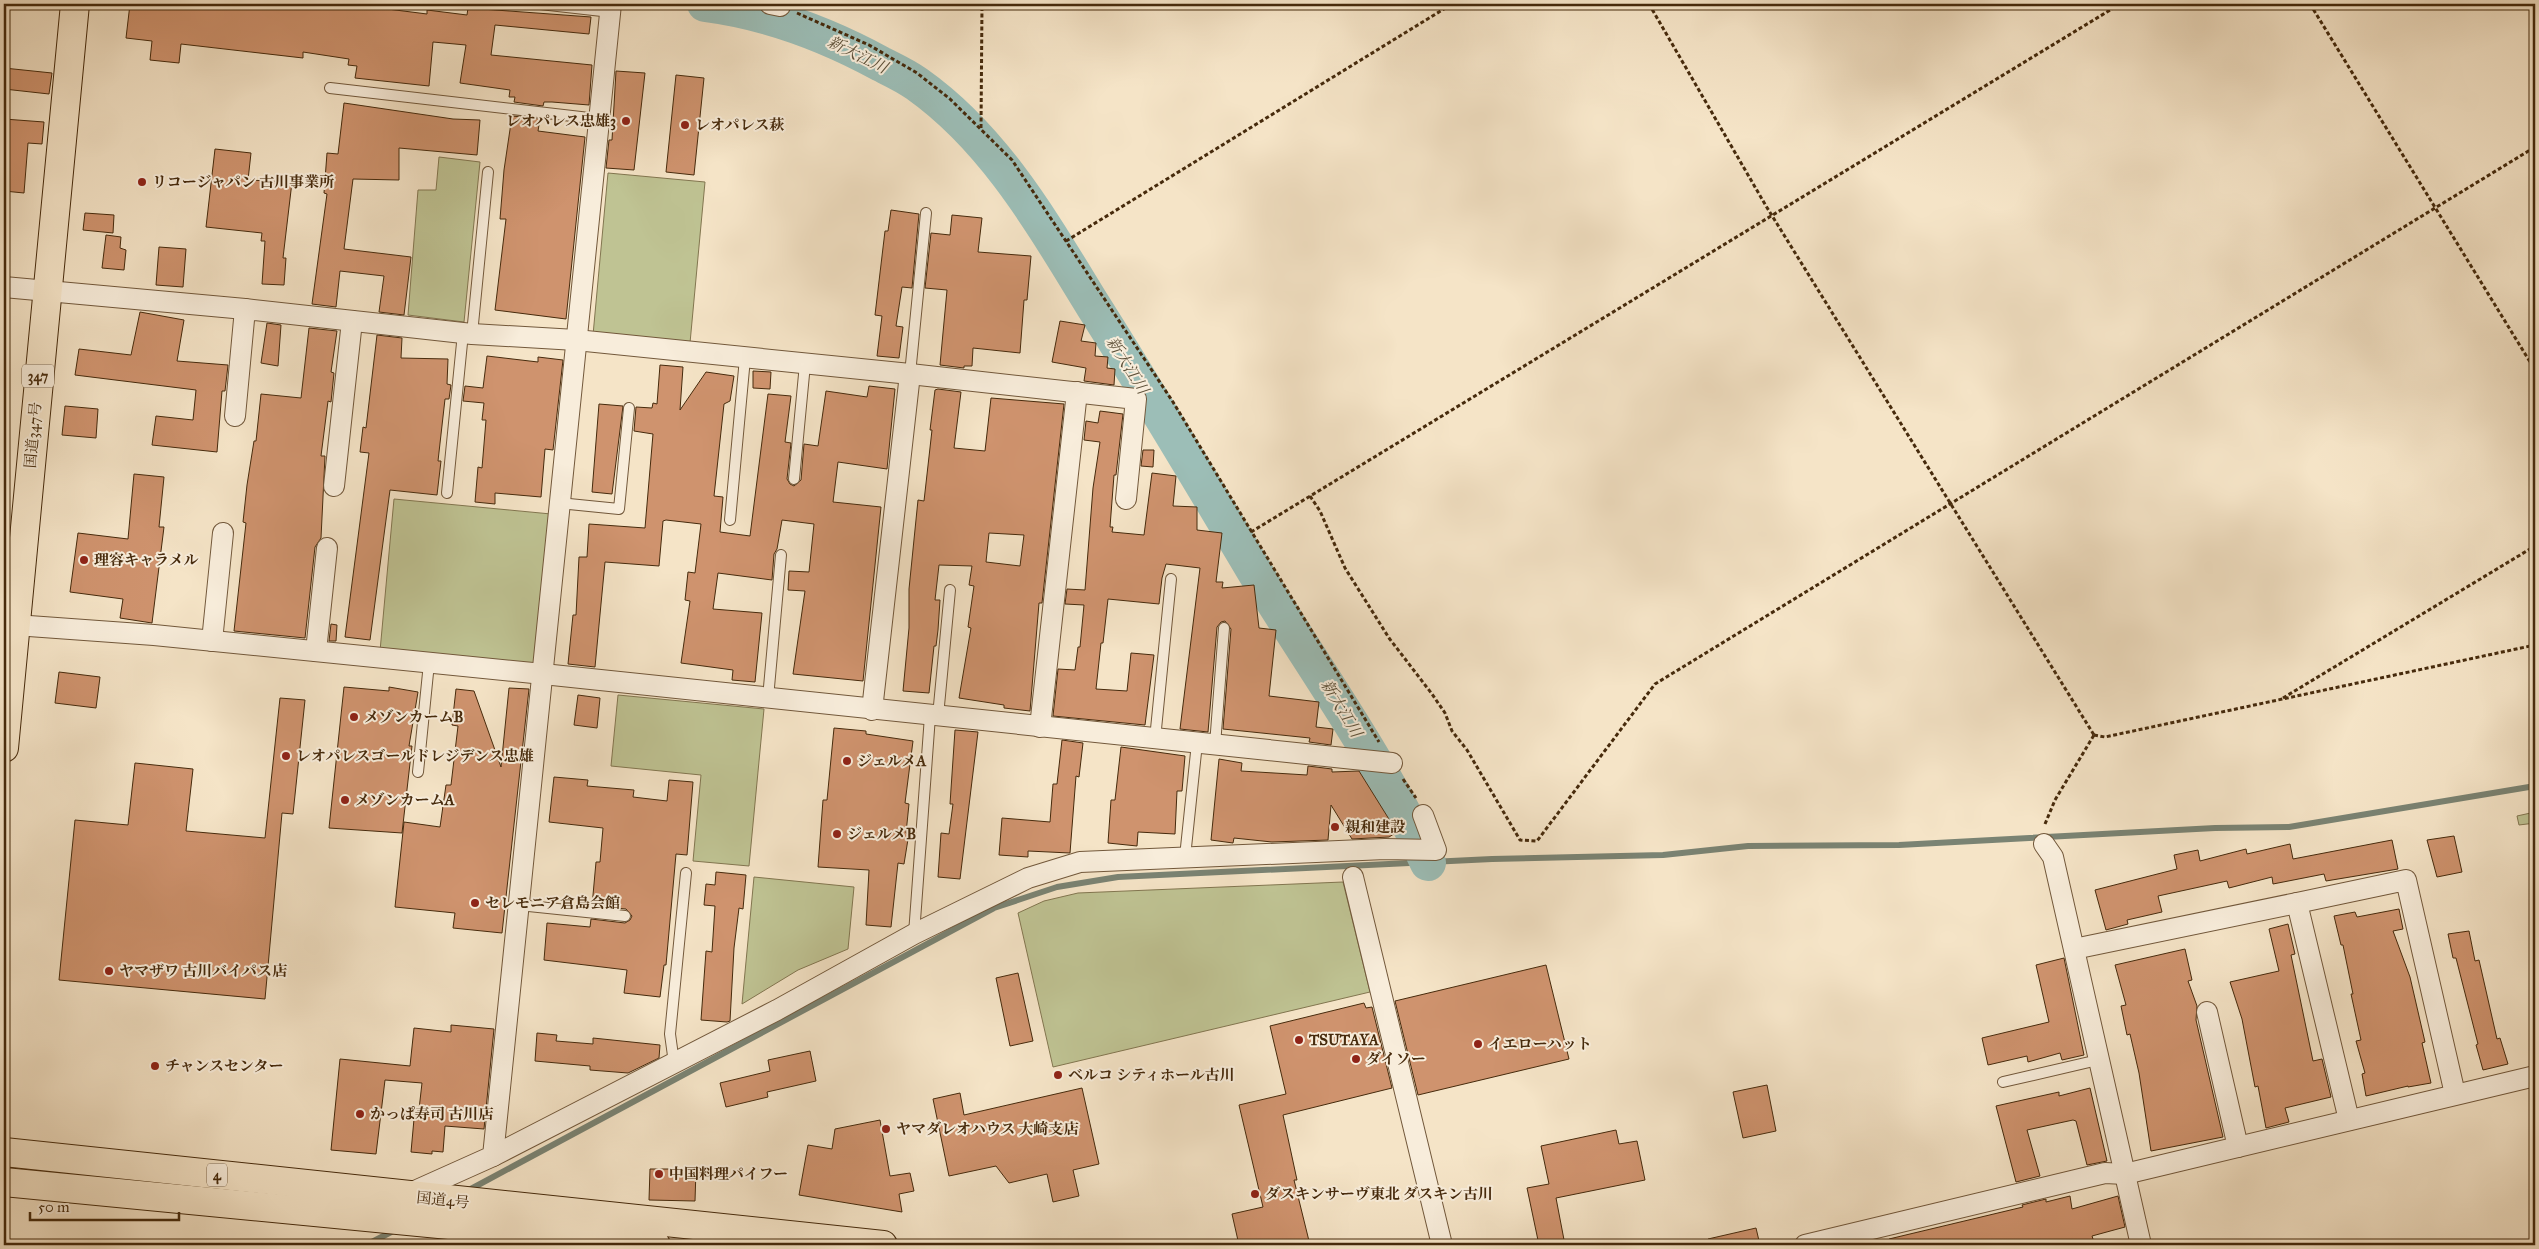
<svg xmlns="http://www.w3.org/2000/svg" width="2539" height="1249" font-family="'IM FELL Great Primer','Noto Serif JP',serif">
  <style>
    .green { fill: #bfc393; stroke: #827650 }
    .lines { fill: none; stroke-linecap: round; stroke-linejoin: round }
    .stream { stroke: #7a8373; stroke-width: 6 }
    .river { stroke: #9cbeb7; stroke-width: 36 }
    .building { fill: #cf936e; stroke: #462a0c; fill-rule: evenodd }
    .service-casing { stroke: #72583b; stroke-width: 12 }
    .minor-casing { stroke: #72583b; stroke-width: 22 }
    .trunk-casing { stroke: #462a0c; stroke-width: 30 }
    .path { stroke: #462a0c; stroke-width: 3; stroke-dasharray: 4 2.5; stroke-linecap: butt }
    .service { stroke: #f8eddb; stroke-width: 10 }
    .minor { stroke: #f8eddb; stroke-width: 20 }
    .trunk { stroke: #f5e4c7; stroke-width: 28 }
    .poi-dot { fill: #8f2418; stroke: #f8eddb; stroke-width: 2 }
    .labels { text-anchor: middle; stroke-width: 4; stroke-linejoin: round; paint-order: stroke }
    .shield { fill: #f8eddb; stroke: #7b644a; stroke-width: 1 }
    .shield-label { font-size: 14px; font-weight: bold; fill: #462a0c }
    .poi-label { font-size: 15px; font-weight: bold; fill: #462a0c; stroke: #f8eddb; text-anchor: start }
    .street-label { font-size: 15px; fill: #462a0c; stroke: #f8eddb }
    .water-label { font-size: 16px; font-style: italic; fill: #5c4f37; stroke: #f8eddb }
  </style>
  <rect width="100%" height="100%" fill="#f5e4c7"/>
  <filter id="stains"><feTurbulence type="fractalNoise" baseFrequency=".004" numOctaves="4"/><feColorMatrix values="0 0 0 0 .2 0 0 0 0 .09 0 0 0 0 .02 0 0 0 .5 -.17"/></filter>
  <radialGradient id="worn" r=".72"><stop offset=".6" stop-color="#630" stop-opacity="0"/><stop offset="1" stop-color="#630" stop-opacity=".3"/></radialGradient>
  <!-- green -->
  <g class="green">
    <path d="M439,157l41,5 -16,160 -56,-7 10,-125h18z"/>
    <path d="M608,173l97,9 -15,161 -97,-8z"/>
    <path d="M394,499l157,15 -14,151 -157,-14z"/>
    <path d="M618,695l146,14 -15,157 -56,-5 8,-86 -90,-9z"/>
    <path d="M2535,812v11l-16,2 -2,-9z"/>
    <path d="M754,877l100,10 -6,62 -50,21 -56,34z"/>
    <path d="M1343,882l27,110 -317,75 -35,-154 26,-12 34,-8z"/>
  </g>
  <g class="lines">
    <!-- stream -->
    <g class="stream">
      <path d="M467,1191l527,-283 63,-21 61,-10 374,-18 171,-4 85,-9 151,-1 316,-17 74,-1 246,-41"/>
      <path d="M366,1245l31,-16"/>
    </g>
    <!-- river -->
    <path class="river" d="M705,4c62,8 121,30 176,60 12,6 25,12 36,20 79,56 127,142 177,223 55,87 108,176 161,265 59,96 126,188 173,291"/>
  </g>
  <!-- building -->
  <g class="building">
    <path d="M130,4h191l26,3 1,-3 79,10v-4l40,5 1,-7 123,9 -2,17 -94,-9 -4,30 101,10 -3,40 -37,-3h-8l-1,4 -29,-4 1,-5h-6l1,-7 -50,-7 6,-38 -33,-3 -4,44 -74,-8 2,-12 -9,-1 1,-6 -46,-7v6l-122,-14 -2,19 -29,-3 2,-19 -26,-3z"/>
    <path d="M4,68l48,5 -3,21 -45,-5z"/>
    <path d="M616,71l29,2 -11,97 -28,-2 3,-28h3z"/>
    <path d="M676,75l28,3 -10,97 -28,-3z"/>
    <path d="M344,103l109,16 27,1 -3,35 -78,-7v32l-46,-1 -9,70 67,8 -7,58 -25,-3 5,-36 -44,-5 -4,36 -24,-3 15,-110 -3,-1 3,-40 11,1z"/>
    <path d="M512,116l28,3 -2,12 47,6 -19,182 -71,-9 11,-91h-6l4,-49z"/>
    <path d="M4,119l40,3 -2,22 -14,-1 -4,50 -20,-2z"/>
    <path d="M215,149l36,4 -3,27 44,2 -9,76h3l-2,27 -22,-1 3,-43h-4l1,-8 -56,-6z"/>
    <path d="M891,210l28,4 -7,74 -10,-1 -6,39 7,1 -4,31 -22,-2 5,-40 -7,-1 10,-84h3z"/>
    <path d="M85,213l29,2 -1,18 -30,-3z"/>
    <path d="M952,215l30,3 -4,34 53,4 -4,44h-3l-4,53 -47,-5 -1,18h-8v2l-24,-3 7,-75 -22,-2 6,-55 19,2z"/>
    <path d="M106,235l15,2 -1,11 6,2 -2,20 -22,-2z"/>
    <path d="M159,247l27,2 -3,38 -27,-2z"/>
    <path d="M140,312l44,8 -7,41 51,4 -3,26h-3l-5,61 -65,-7 4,-29 37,4 3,-30 -121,-15 4,-26 52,6z"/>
    <path d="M1060,321l25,4 -4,16 15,2 -1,13 13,1 -1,11 8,1 -1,16 -30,-4 2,-13 -34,-6z"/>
    <path d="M267,323l14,2 -3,41 -17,-3z"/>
    <path d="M309,328l28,3 -6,41 3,1 -3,29 -3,-1 -7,55h4l-4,82 -6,9 -10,91 -71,-7 12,-108 -3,-1 4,-37 7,-44h2l5,-47 40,4z"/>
    <path d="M377,335l25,3 -1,20 47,1 -1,25 4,1 -2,14h-4l-7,62h3l-4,34 -47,-5 -20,150 -25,-3 24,-184 -9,-1 3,-25 3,1z"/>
    <path d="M487,356l51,6v-5l25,3 -10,90 -8,-1 -4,48 -46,-4v11l-20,-2 3,-35 4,1 4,-48h-4l2,-17 -21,-2 2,-15 18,2z"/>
    <path d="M660,365l23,2 -3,43 26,-38 28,4 -4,25 -6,3 -10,92 9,1 -3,35 30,4 18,-142 23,2 -6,46 6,1 -4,36 3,5 4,2 7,-6 3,-36 14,2 8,-55 41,6 2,-11 26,3 -8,80 -49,-7 -5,40 48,5 -18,174 -70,-7 12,-83 -17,-1 1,-19 20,1 5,-48 -32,-4 -5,29 -3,5 -2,26 -54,-7 -5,36 49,4 -7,69 -23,-2 1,-10 -52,-7 9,-62 -5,-1 3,-28 7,1 6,-49 -35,-4 -3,1 -4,45 -54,-4 -10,105 -27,-3 5,-49h3l3,-58h8l2,-33 56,4 8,-94 -19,-3 2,-24 16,1 1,-5 4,1z"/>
    <path d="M753,371l18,1 -1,17 -17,-1z"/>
    <path d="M938,389l23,3 -7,56 31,3 6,-53 73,6 -22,199h-3l-9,108 -26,-3v-3l-45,-7 12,-70 -3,-1 6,-41 -5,-1 3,-19 -33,-1 -4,35h5l-2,30 -2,16h-2l-5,47 -26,-2 6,-63v-39l9,-89 6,1 8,-71h-2l5,-40zM989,533l35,2 -4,31 -34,-4z"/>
    <path d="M599,404l24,2 -11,88 -20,-2z"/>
    <path d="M65,406l33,3 -2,29 -34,-3z"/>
    <path d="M1100,411l23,3 -7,61h-2l-4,52h3l-1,5 32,3 8,-62 24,3 -3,30 24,1v23l25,3 -6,49h7l-1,6 32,-3 5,43 17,2 -7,66 50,6 -3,25 17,2 -2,16 -22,-3 1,-4 -87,-9 8,-100 -6,-8 -4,1 -4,5 -9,105 -28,-3 20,-161 -34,-4 -4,14 -3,26 -51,-5 -5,44h-2l-5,46 31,2 4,-38 23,2 -9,70 -92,-9 5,-47 17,1 3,-23h2l4,-42 -19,-1 2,-15 18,1 8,-102 7,-46 -16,-2 2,-19 12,2z"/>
    <path d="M1143,450h11l-1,17 -12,-1z"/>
    <path d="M134,474l30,3 -5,50h5l-12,96 -32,-5 3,-19 -53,-7 8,-59 50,6z"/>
    <path d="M331,624l6,1 -1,16h-7z"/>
    <path d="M59,672l41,5 -4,31 -41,-5z"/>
    <path d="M344,687l45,4v-4l29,5 -9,54h3l-10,87 -73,-5z"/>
    <path d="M509,688l20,1 -27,244 -49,-5 2,-15 -60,-6 9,-85 36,5 6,-42h5l7,-59 -6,-1 4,-36 18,2 27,76z"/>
    <path d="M578,695l22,3 -3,30 -23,-3z"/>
    <path d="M280,698l25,2 -12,114 -11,-1 -17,186 -206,-19 16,-160 53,5 7,-62 58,6 -7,62 79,7z"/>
    <path d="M834,728l32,3v3l47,7 -8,62 4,1 -3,29h3l-5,31 -6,-1 -7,64 -25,-2 3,-55 -51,-3 5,-67h4z"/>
    <path d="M955,730l23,2 -18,147 -22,-2 3,-44 8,1 4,-30h-3z"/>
    <path d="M1062,740l21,3 -4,34 -3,-1 -6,77 -42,-2v6l-29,-2 3,-37 48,4 3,-38h4z"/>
    <path d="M1121,747l64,9 -3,35h-5l-2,43 -37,-2 -1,14 -29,-3 3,-43h4z"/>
    <path d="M1219,759l23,4 -1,8 66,4 1,-9 24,3v3l27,-1 38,61 -8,5 -37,2 -21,-34 -3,35 -56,2 -38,-4 -1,5 -22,-3z"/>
    <path d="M554,777l34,3 -1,6 47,4 -1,7 34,4 2,-21 24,2 -6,73 -11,-1 -10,111h-2l-4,32 -36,-4 3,-23 -83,-10 3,-37 43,4 1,-8 34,4 5,-3 2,-4 -6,-7 -34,-3 4,-44h4l3,-34 -54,-6z"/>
    <path d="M2454,836l8,36 -25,5 -10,-37z"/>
    <path d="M2392,840l6,29 -72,12 -2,-7 -51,10 -1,-7 -43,11 -2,-7 -69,15 4,16 -35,8 1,4 -22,6 -11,-40 82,-21 -3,-14 24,-5 2,11 46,-12 1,5 43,-10 3,15z"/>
    <path d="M716,872l30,3 -3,34 -4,-1 -5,40 -4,73 -3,1 -26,-2 5,-69 6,1 3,-46 -11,-1 2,-21 9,1z"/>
    <path d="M2399,909l4,20 -10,2 17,46 15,65 -3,1 9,40 -23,4v-1l-42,10 -4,-22 3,-1 -9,-32 5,-1 -10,-46h2l-10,-49h-2l-7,-29 21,-4 2,5z"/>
    <path d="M2288,924l7,30 -4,1 22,106 9,-2 9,38 -46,11 4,14 -23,6 -8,-42 -3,1 -13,-68 -12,-37 49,-11 -10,-42z"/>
    <path d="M2469,931l6,30 4,-1 18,79 3,-1 8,26 -25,6 -7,-25 2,-1 -22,-86h-3l-5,-24z"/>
    <path d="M2185,949l7,31 -4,1 9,25 -1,14 27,117 -72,14 -12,-78 -9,-39 -3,1 -6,-29 5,-1 -11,-40z"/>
    <path d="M2064,958l20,97 -22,5 -2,-7 -32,9 -1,-6 -39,9 -6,-27 67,-16 -13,-57z"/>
    <path d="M1546,965l23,94 -151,36 -23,-94z"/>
    <path d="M1018,973l15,68 -23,5 -14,-68z"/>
    <path d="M1364,1003l2,5 6,-1 20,81 -109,27 14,65h-3l16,65h-71l-7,-31 31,-7 -24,-102 47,-11 -16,-68z"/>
    <path d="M451,1025l43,4 -10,100 -39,-3 -2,26 -11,-1v3l-21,-2 3,-33 4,-1 4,-35 -37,-3 -9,74 -45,-4 9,-91 70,7 4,-38 37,4z"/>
    <path d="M537,1033l20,2 -1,6 37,3v-6l67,7 -1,13 -31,15 -38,-3v-4l-55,-5z"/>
    <path d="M810,1051l6,30 -49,11 1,5 -42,10 -6,-24 50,-12 -2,-11z"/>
    <path d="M1767,1085l9,46 -33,7 -10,-46z"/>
    <path d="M1082,1088l17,76 -26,6 6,26 -26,6 -6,-28 -38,9 -13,-17 -47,10 -16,-77 27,-6 4,22z"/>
    <path d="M2090,1088l17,73 -20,4 -11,-44 -3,-1 -46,10 13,46 -24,6 -20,-76 63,-14v4z"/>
    <path d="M880,1120l10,56 20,-3 4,18 -15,3 3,18 -103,-17 9,-50 24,4 3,-20z"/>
    <path d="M1616,1130l3,14 18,-3 8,39 -89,18 9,47h-26l-12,-57 22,-4 -8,-38z"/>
    <path d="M650,1169h46l-1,32 -46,-1z"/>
    <path d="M2070,1196l2,13 46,-13 7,31 -33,9 3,9h-205l-1,-6 134,-32 -1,-2 24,-6v3z"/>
    <path d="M1756,1228l4,17h-51l-1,-6z"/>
  </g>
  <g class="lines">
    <defs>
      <g id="service">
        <path d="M540,4l71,8"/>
        <path d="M330,88l268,31"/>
        <path d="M472,334l16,-162"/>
        <path d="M910,374l16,-161"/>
        <path d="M794,479l11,-115"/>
        <path d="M447,493l16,-160"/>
        <path d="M559,503l60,6 10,-101"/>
        <path d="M730,520l15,-162"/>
        <path d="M768,698l13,-143"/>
        <path d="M938,716l12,-126"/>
        <path d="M1155,739l16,-160"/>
        <path d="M1215,745l9,-117"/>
        <path d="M418,772l11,-109"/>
        <path d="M1185,857l12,-114"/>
        <path d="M519,905l106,11"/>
        <path d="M914,934l16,-218"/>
        <path d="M674,1063l-4,-29 16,-161"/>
        <path d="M2003,1082l95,-22"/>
      </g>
      <g id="minor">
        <path d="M770,4l10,2"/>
        <path d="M4,287l241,22"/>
        <path d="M235,416l10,-107 227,25 104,6 334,34 226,25 -10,100"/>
        <path d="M334,486l18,-165"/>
        <path d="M15,625l139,10 389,39 849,89"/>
        <path d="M212,641l11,-108"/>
        <path d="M316,651l11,-103"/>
        <path d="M872,710l38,-336"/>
        <path d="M1040,727l37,-335"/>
        <path d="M2044,844l9,13 88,388"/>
        <path d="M1353,877l89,368"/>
        <path d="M2074,949l223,-46"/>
        <path d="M2207,1012l31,135"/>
        <path d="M2349,1120l-52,-217 109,-23 49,214"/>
        <path d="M493,1156l284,-146 137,-76 114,-56 52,-16 305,-13 51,1 -13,-35"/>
        <path d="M406,1195l87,-39 118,-1152"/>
        <path d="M1805,1245l300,-72 20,1 410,-98"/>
      </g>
      <g id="trunk">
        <path d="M4,748l71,-744"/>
        <path d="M4,1152l879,93"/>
        <path d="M4,1182l652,63"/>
      </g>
    </defs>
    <!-- service casing -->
    <use href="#service" class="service-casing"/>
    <!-- minor casing -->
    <use href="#minor" class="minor-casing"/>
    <!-- trunk casing -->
    <use href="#trunk" class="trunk-casing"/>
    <!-- path -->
    <g class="path">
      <path d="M1649,4l117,202 328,529"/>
      <path d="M2310,4l225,366"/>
      <path d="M797,13l72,32 48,28 33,26 62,61 161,242 206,340"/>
      <path d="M981,128l1,-124"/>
      <path d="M1066,241l386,-237"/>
      <path d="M1310,496l10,15 25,57 44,70 43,56 13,19 7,18 15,19 53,90 17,1 118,-157 880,-537"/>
      <path d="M1251,532l869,-528"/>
      <path d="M2283,698l252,-152"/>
      <path d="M2094,735l11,2 430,-92"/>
      <path d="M1403,779l13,19"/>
      <path d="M2045,824l10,-24 39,-65"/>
    </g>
    <!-- service -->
    <use href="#service" class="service"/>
    <!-- minor -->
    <use href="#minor" class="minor"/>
    <!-- trunk -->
    <use href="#trunk" class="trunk"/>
  </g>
  <!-- markers -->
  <g class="poi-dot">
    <circle cx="626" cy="121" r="5"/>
    <circle cx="685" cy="125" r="5"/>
    <circle cx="142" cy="182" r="5"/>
    <circle cx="84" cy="560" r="5"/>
    <circle cx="354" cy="717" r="5"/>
    <circle cx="286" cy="756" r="5"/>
    <circle cx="847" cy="761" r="5"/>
    <circle cx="345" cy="800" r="5"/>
    <circle cx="1335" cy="827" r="5"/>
    <circle cx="837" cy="834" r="5"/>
    <circle cx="475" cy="903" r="5"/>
    <circle cx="109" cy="971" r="5"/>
    <circle cx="1299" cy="1040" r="5"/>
    <circle cx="1478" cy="1044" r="5"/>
    <circle cx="1356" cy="1059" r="5"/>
    <circle cx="155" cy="1066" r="5"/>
    <circle cx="1058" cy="1075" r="5"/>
    <circle cx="360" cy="1114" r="5"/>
    <circle cx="886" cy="1129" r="5"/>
    <circle cx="659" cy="1174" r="5"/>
    <circle cx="1255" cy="1194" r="5"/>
  </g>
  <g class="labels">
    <!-- shield labels -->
    <g class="shield">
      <rect x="22" y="364.5" width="32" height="23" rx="4"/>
      <rect x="207" y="1163.5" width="20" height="23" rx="4"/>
    </g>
    <g class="shield-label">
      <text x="38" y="381">347</text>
      <text x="217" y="1180">4</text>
    </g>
    <!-- poi labels -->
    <g class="poi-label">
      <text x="616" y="126" text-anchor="end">レオパレス忠雄3</text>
      <text x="695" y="130">レオパレス萩</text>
      <text x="152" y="187">リコージャパン 古川事業所</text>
      <text x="94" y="565">理容キャラメル</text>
      <text x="364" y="722">メゾンカームB</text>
      <text x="296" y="761">レオパレスゴールドレジデンス忠雄</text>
      <text x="857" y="766">ジェルメA</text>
      <text x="355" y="805">メゾンカームA</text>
      <text x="1345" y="832">親和建設</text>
      <text x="847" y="839">ジェルメB</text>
      <text x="485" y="908">セレモニア倉島会館</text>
      <text x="119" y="976">ヤマザワ 古川バイパス店</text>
      <text x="1309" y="1045">TSUTAYA</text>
      <text x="1488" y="1049">イエローハット</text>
      <text x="1366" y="1064">ダイソー</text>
      <text x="165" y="1071">チャンスセンター</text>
      <text x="1068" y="1080">ベルコ シティホール古川</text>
      <text x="370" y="1119">かっぱ寿司 古川店</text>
      <text x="896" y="1134">ヤマダレオハウス 大崎支店</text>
      <text x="669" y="1179">中国料理パイフー</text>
      <text x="1265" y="1199">ダスキンサーヴ東北 ダスキン古川</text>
    </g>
    <!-- street labels -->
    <g class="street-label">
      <text transform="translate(33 435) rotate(-85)" y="5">国道347号</text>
      <text transform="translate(443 1200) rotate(6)" y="5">国道4号</text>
    </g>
    <!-- water labels -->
    <g class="water-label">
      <text transform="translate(858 54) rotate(26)" y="6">新大江川</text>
      <text transform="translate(1128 365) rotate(58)" y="6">新大江川</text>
      <text transform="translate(1342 708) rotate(59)" y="6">新大江川</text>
    </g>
  </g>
  <!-- margin -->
  <rect width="2539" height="1249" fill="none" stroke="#f5e4c7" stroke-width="20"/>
  <rect x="5" y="5" width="2529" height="1239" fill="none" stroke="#462a0c" stroke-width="2.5"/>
  <rect x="10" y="10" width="2519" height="1229" fill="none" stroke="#462a0c"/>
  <!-- scale -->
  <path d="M30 1212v8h149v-8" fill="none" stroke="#462a0c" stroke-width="2.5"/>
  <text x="38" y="1212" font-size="15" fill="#462a0c" stroke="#f8eddb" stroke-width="4" paint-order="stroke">50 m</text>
  <rect width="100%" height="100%" filter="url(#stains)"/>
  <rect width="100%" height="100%" fill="url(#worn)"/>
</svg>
